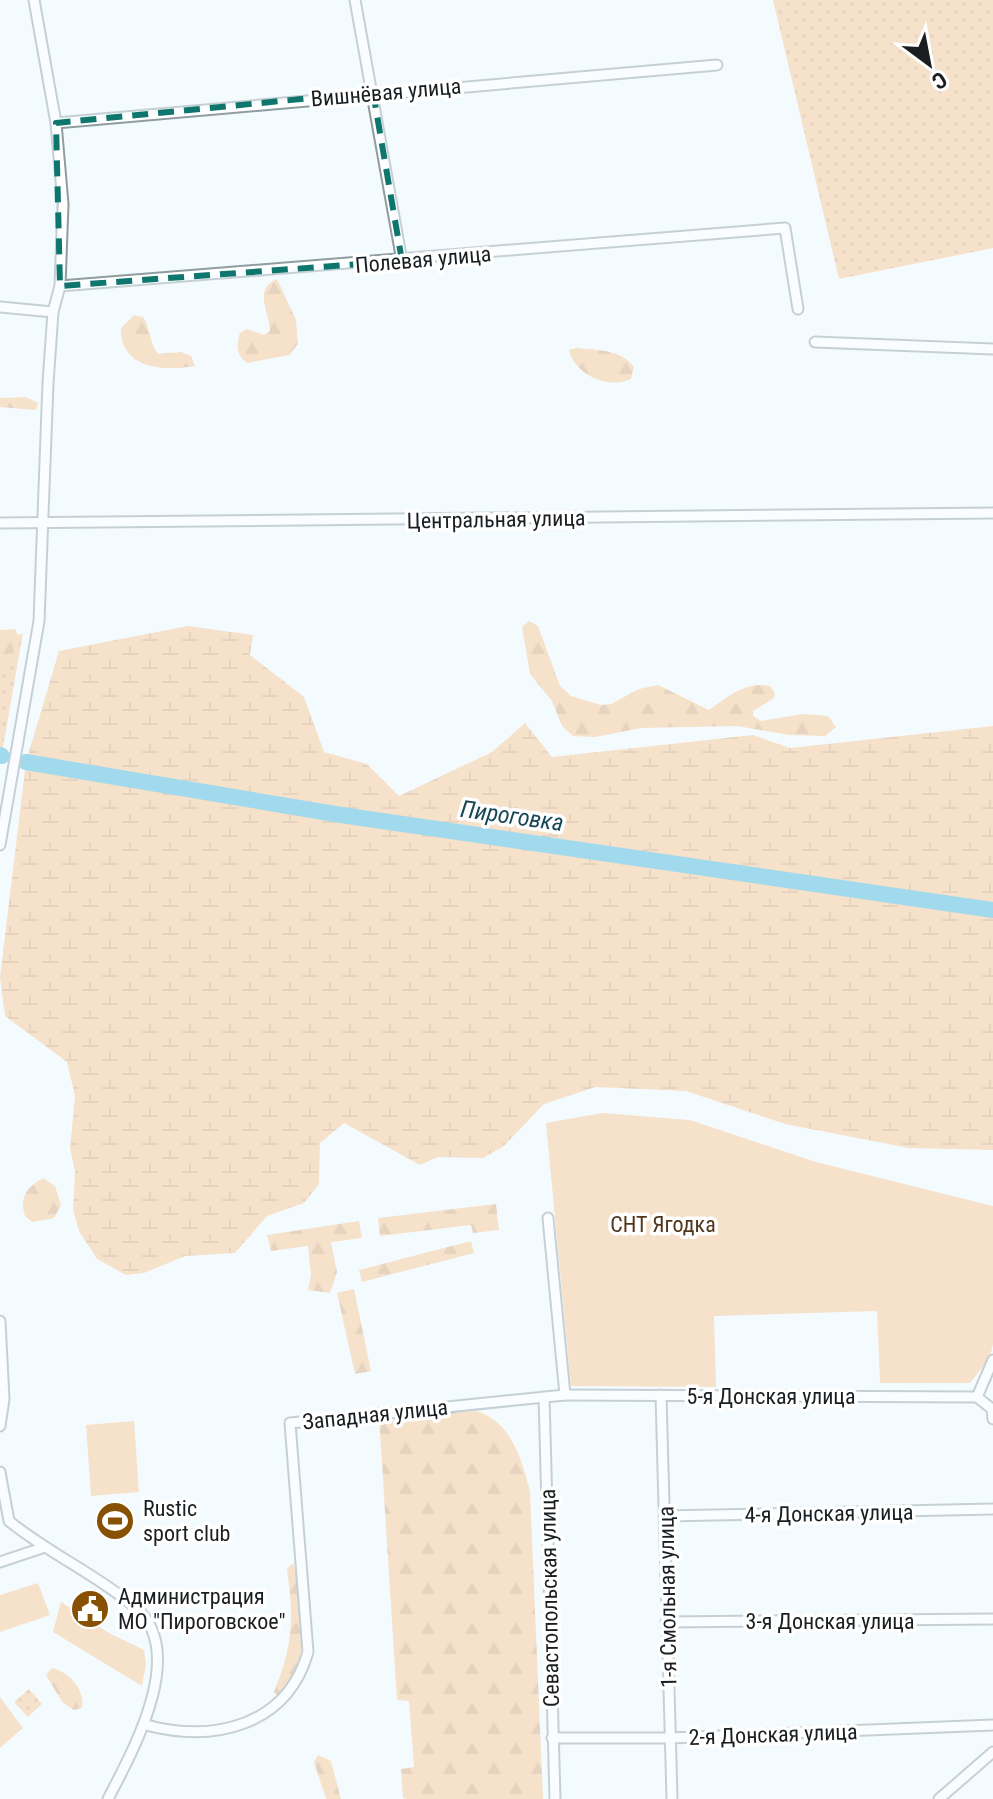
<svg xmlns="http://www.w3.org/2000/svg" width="993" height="1799" font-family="'Roboto Condensed',sans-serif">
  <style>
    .grass { fill: url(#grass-dots) }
    .forest { fill: url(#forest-firs) }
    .wetland { fill: url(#wetland-marsh) }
    .garden { fill: #f9c18a }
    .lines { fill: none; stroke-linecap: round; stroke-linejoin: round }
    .river { stroke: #3fb1d7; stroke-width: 16 }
    .minor-casing { stroke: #8f9ca0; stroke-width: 13 }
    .minor { stroke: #fff; stroke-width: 9 }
    .marked { fill: none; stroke: #0f766e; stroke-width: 6; stroke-dasharray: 16 10; stroke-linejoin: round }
    .labels { text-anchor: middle; stroke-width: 7; stroke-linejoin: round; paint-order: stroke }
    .street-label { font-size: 22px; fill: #1a1e20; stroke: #fff }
    .park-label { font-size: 22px; fill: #513619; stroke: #fff }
    .poi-label { font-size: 22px; fill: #1a1e20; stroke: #fff; text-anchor: start }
    .water-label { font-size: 24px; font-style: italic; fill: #184858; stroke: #fff }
  </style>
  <defs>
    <pattern id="grass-dots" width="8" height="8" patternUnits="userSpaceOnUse" patternTransform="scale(2)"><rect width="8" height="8" fill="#f9c18a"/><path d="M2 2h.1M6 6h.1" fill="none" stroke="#d5a577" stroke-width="1.8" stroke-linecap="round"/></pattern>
    <pattern id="forest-firs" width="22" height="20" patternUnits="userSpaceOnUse" patternTransform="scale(2)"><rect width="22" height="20" fill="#f9c18a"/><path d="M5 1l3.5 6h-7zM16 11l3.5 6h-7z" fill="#d5a577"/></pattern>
    <pattern id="wetland-marsh" width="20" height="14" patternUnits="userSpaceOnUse" patternTransform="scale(2)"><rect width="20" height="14" fill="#f9c18a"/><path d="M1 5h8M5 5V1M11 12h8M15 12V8" fill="none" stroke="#d5a577"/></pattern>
  </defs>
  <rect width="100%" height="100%" fill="#f4fbff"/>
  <!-- grass -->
  <g class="grass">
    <path d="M773,0h220v248l-154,31z"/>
    <path d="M23,633l-23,131v-121z"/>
    <path d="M29,1689l13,15 -14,13 -14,-15z"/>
  </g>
  <!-- forest -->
  <g class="forest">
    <path d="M277,279l19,41 2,24 -9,11 -41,8c-12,-7 -12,-18 -8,-30l7,-4 17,6 6,-4c-1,-20 -17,-42 7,-52z"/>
    <path d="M134,315l9,2c8,12 6,26 15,37l23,-2 10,4 4,10c-30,5 -75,4 -74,-38z"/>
    <path d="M576,348c20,2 45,1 58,19l-3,12c-23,11 -57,-5 -62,-29z"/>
    <path d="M26,397l12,6 -2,7 -36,-3v-9z"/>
    <path d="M529,621l9,5 22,60 11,10 30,9 10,-1 28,-15 19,-4 51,25c19,-13 36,-29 61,-24l5,7 -1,5 -21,13v5l8,5 42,-7 25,2 8,11 -11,9 -36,-1 -52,-9 -96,2 -46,9 -22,-1 -11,-10 -10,-25 -22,-27 -8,-47z"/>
    <path d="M15,629l5,11 -20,27v-37z"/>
    <path d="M43,1178l12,8 6,19 -7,13 -22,4 -7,-6c-6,-19 2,-29 18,-38z"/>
    <path d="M496,1204l3,26 -26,3 -2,-8 -91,11 -2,-18z"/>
    <path d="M359,1221l3,17 -31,4 6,30 -7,21 -22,-3 3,-15 -3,-29 -37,5 -4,-16z"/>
    <path d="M471,1241l3,12 -112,29 -3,-12z"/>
    <path d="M354,1289l17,82 -16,3 -18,-81z"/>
    <path d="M477,1411c35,12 44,47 53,80l13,308h-136l-4,-1 -2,-29 13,-2 -5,-66 -12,-1 -18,-283z"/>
    <path d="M293,1563c11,38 21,105 -16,132l-3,-3c19,-47 20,-73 13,-123z"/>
    <path d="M52,1668c17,4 33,21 30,40l-8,2 -12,-8 -16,-27z"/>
    <path d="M318,1755l13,6 10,38h-15l-12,-37z"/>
  </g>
  <!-- wetland -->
  <path class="wetland" d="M188,626l65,9 -3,20 54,42 20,55 43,12 32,32 93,-44 33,-29 27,34 201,-22 37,13 203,-22v424l-84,-2 -124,-24 -99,-33 -91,-4 -51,17 -40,42 -21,12 -45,-1 -18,8 -76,-42 -24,20 -1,41 -15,19 -37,13 -32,37 -50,3 -41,17 -18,2 -29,-16 -18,-28 -6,-21 2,-38 -5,-24 5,-52 -8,-34 -62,-46 -5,-39 26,-215 33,-111z"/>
  <!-- garden -->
  <g class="garden">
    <path d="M602,1113l88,7 126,42 177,44v138l-3,14 -20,25h-90l-3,-72 -163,5 2,71 -145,-1 -25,-263z"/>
    <path d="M134,1421l5,71 -48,4 -5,-71z"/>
    <path d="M38,1583l12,32 -50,17v-37z"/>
    <path d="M61,1602l48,31 35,17 2,14 -4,22 -89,-54z"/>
    <path d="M0,1697l23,31 -23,20z"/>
  </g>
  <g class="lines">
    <!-- river -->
    <g class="river">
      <path d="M0,755l2,1"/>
      <path d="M26,762l315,53 652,95"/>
    </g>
    <defs>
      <g id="minor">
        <path d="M355,0l47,261"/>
        <path d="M56,123l661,-58"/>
        <path d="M60,286l725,-58 13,81"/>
        <path d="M0,307l53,5"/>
        <path d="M815,342l178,7"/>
        <path d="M0,523l993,-10"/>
        <path d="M0,845l39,-224 9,-238 5,-71 7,-26 3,-82 -7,-81 -22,-123"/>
        <path d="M0,1321l4,78 -4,27"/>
        <path d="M993,1360l-16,37 15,12 1,10"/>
        <path d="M565,1395l412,2"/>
        <path d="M661,1395l11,404"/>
        <path d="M544,1397l11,402"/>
        <path d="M0,1472l9,49c39,32 87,53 126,86 54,45 -3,145 -27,192"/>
        <path d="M665,1516l328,-7"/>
        <path d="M0,1562l42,-14"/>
        <path d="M666,1622l327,-3"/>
        <path d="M146,1725c68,18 141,1 162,-73l-18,-229 275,-28 -17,-177"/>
        <path d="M552,1738h118l323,-13"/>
        <path d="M939,1799l54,-47"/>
      </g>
    </defs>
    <!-- minor casing -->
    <use href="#minor" class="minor-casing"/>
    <!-- minor -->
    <use href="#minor" class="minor"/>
  </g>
  <!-- marked area -->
  <path d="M0 0H993V1799H0ZM373,92l29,169 -342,25 -4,-163z" fill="#f4fbff" fill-opacity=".55" fill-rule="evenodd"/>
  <path class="marked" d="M373,92l29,169 -342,25 -4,-163z"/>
  <!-- icons -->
  <defs>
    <symbol id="stadium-disc" viewBox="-11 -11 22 22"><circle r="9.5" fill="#885002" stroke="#fff"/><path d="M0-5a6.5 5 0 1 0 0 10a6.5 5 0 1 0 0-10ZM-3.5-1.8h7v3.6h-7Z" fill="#fff"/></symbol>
    <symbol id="civic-disc" viewBox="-11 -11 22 22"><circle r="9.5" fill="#885002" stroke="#fff"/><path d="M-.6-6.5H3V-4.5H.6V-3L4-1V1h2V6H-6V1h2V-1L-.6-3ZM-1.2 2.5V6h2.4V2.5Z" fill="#fff"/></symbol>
  </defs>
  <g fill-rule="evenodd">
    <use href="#stadium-disc" x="93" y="1499" width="44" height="44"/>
    <use href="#civic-disc" x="68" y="1587" width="44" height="44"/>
  </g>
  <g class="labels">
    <!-- street labels -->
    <g class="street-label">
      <text transform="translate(386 92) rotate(-5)" y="8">Вишнёвая улица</text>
      <text transform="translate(423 259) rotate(-5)" y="8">Полевая улица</text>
      <text transform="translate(496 519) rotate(-1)" y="8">Центральная улица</text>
      <text x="771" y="1404">5-я Донская улица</text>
      <text transform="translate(375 1414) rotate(-6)" y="8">Западная улица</text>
      <text transform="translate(829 1513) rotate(-1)" y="8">4-я Донская улица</text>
      <text transform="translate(667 1597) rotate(-91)" y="8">1-я Смольная улица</text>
      <text transform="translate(549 1598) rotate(-91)" y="8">Севастопольская улица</text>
      <text x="830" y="1629">3-я Донская улица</text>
      <text transform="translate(773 1734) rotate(-2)" y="8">2-я Донская улица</text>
    </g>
    <!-- park labels -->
    <g class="park-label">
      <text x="663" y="1232">СНТ Ягодка</text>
    </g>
    <!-- poi labels -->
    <g class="poi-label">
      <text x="143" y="1516">Rustic<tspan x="143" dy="25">sport club</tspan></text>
      <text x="118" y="1604">Администрация<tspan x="118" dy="25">МО "Пироговское"</tspan></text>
    </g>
    <!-- water labels -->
    <g class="water-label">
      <text transform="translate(512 816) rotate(8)" y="8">Пироговка</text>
    </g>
  </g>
  <!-- north arrow -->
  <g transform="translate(929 64) rotate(148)" stroke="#ffffff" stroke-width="6" paint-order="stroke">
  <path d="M0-6L14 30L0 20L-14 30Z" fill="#1a1e20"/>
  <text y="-12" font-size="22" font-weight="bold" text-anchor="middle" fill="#1a1e20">С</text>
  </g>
</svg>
